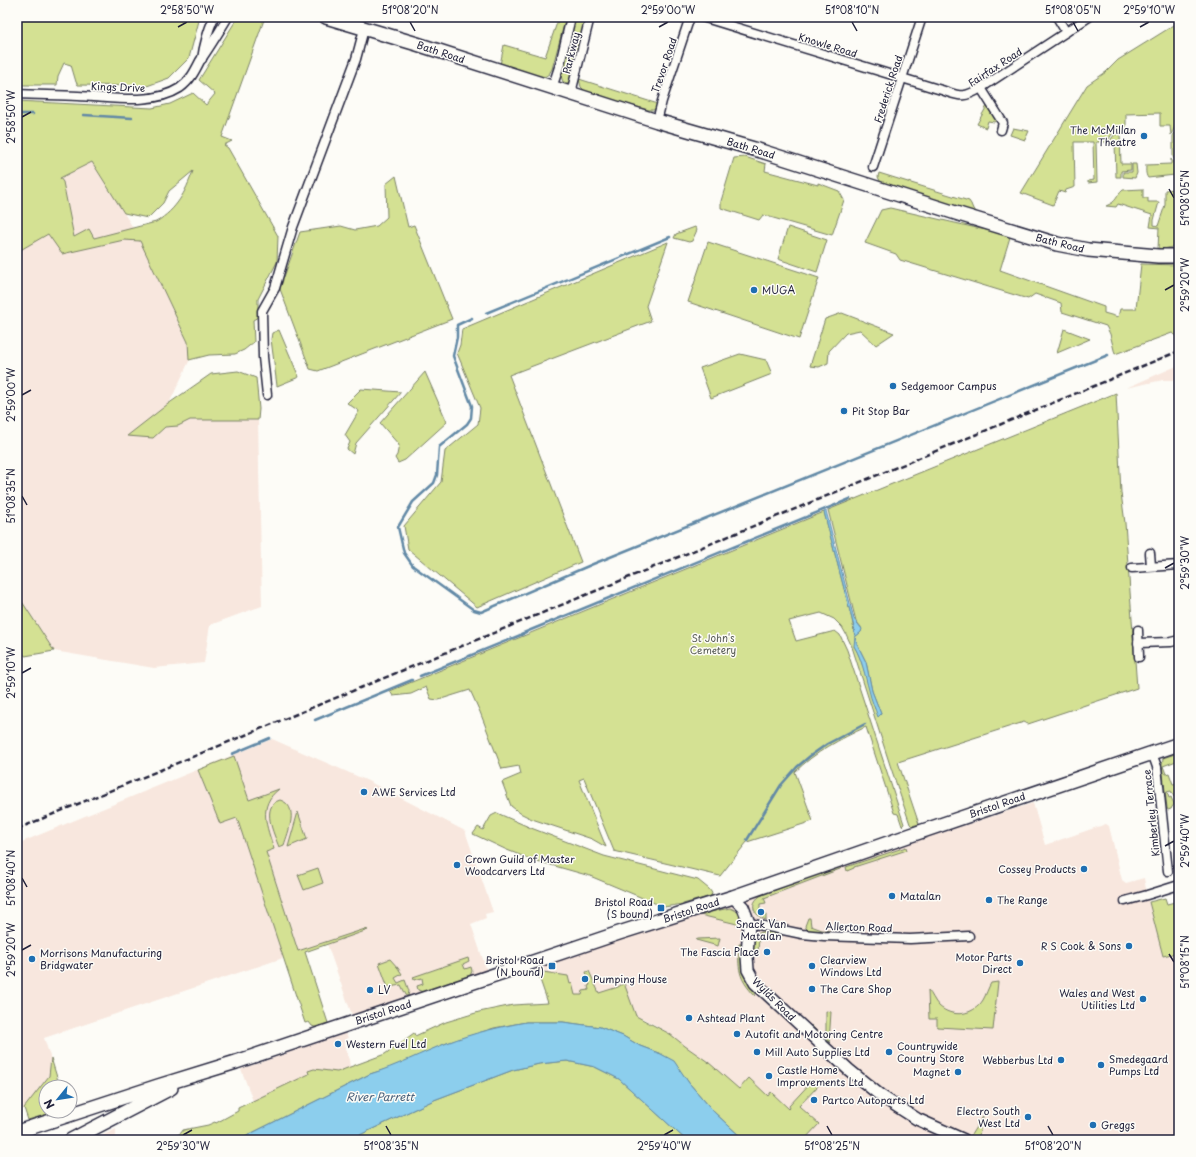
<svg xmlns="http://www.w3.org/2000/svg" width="1196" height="1157" font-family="'Playpen Sans',sans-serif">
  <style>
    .built { fill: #f8e7de }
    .green { fill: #d4e193; stroke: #7b8267; fill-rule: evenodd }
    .water { fill: #8cceed; stroke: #6289a6 }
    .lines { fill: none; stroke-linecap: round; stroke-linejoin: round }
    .stream { stroke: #6289a6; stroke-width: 2.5 }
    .street-casing { stroke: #22223b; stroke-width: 11 }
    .secondary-casing { stroke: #22223b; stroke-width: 14 }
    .primary-casing { stroke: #22223b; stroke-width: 16 }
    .street { stroke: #fdfcf7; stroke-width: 8 }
    .secondary { stroke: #fdfcf7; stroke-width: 11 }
    .primary { stroke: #fdfcf7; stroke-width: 13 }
    .rail { stroke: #22223b; stroke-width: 2.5; stroke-dasharray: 6 3; stroke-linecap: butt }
    .ticks { fill: none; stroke: #22223b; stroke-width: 1.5 }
    .poi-dot { fill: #1f6fb2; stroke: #fdfcf7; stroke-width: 1.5 }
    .labels { text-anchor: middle; stroke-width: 3; stroke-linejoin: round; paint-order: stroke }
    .street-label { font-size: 10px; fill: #22223b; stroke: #fdfcf7 }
    .poi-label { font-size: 10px; fill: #22223b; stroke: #fdfcf7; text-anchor: start }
    .park-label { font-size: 10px; fill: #575b55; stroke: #fdfcf7 }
    .water-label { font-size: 11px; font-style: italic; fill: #475e79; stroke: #fdfcf7 }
    .neatline { fill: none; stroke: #22223b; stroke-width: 1.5 }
    .ticks-label { font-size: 10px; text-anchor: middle; fill: #22223b }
  </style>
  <rect width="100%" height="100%" fill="#fdfcf7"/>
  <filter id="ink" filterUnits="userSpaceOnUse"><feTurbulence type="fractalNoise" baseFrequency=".025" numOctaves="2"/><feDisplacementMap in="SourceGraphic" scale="8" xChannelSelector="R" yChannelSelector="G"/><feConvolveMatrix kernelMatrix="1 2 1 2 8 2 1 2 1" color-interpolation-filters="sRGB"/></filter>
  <g filter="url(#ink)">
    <!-- built -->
    <g class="built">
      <path d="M92,162l45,72 56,119 -26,55 3,12h88l4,186 -52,19 -6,38 -50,5 -100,-17 -37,-57v-348l42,-68z"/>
      <path d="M1179,365v23l-4,-1 -1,-7h-11l-37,8z"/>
      <path d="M272,739l96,42 97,50 28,81 -8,2 1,4 -15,6 18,53 -87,29 -3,-7 -47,16 -25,-71 -42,15 -2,-1 -239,80 16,49h-14v24h12l-30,9 -4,-11 -7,2v-267z"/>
      <path d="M1033,803l12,42 61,-21 3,2 13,54 4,3 18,-5 3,17 16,61 13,-3 -1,-59 -2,-7 6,-2v255h-385l-86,-78 -23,-16 -15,-12 -15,-9 -13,-7 -94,-15 -11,-32 -1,-1 -1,-4z"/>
      <path d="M346,1033l2,5 -4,2 5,20 1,7 -13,5 -23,-3 -4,5 -57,27 -12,-32z"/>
      <path d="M116,1129v11h-24l18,-8z"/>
    </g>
    <!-- green -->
    <g class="green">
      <path d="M17,17h183l-11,41 -20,20 -22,8 -69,-1 -2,-3 -5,-17 -7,-2 -6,13 -1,9h-40z"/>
      <path d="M238,17h27l-43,120 10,4 -8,4 4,3 50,88 -1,26 -19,37v18l-5,3 1,22 -10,8 -9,4 -26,1 -20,5 -1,-18 -48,-101 -16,-1 -62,14 -14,-20 -31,18v-151l135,7 18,-4 23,-11 13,12 9,-11 -16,-14zM92,162l32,51 24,5 15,-15 6,-12 24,-20c-8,22 -16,38 -37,51l-62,16 -5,-9 -15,8 -11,-55 -3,-4z"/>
      <path d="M559,17h7l-14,52 -3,5 -6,4 -43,-13 4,-20 41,12z"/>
      <path d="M579,17l3,2 2,5 -13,55 -3,4 -5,-1 -2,-6 14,-57z"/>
      <path d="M1179,22v55l-1,3 -2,30 2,10 -7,15 -1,-9h-10v-13l-34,1v17h-12l-7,11h-11l1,40 -9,1v-2l6,-1 -1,-38h-19l1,45 -9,3 -1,3 -6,-2 -6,14 -32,-12 66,-108 19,-13 12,-12z"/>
      <path d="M579,79l79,25 -4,6h-5l-61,-16 -7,-7z"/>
      <path d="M988,104l9,15 -1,2 -2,1 -6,-1 -2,7 -9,-4z"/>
      <path d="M1179,125v43l-6,-11v-21z"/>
      <path d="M1013,128l16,3 -4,9 -15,-5z"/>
      <path d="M1115,134h5l1,30h10v6l-10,1v6h-5l-1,-35h-6z"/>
      <path d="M745,157l21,7 -1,7 53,14v-2l21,8 5,9 -12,35 -69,-20 -4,5 -38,-12v-7l13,-43z"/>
      <path d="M1171,159l8,13 -1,2 -3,1 -27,3c-3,-4 -2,-9 -2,-13l25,-1z"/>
      <path d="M1132,164h4l1,9 -2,5 -12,-1v-5h9z"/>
      <path d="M879,173l90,28 2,3 2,5 9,7 -100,-31 -4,-8z"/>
      <path d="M396,176l12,51 6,-2 38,94 -134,52 -8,-2 -30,-80 3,-9 -1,-2 2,-1 16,-45 41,-6 14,4 22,-4 10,-9 -1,-33z"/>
      <path d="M1143,189v9h5v4h11l-5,18v5l4,1 7,-21v-15l11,-1 3,3v49c-5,7 -13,8 -21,8l1,-21 -9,-1 2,-12 -34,-11 -2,3 -10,-1c12,-5 9,-9 17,-16z"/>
      <path d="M890,208l91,21 30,5 -11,36 104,37v6l14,4 2,-8h16l5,-45 38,1v28l-3,19 3,-1v26l-7,-4 -57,21 -5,-20 -4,-8 -44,-14 -1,-9 -26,-9 -7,5 -128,-39 -4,-6 -31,-11 16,-33z"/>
      <path d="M695,227l2,3 -5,11 -3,1 -15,-4 2,-4z"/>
      <path d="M788,227l39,13 -10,32 -39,-13z"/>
      <path d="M668,242l-22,64 5,15 -142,54 72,187 -104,45 -69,-58 -4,-23 37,-44 4,-31 33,-27 2,-16 -23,-55 3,-8 2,-16z"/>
      <path d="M708,242l111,36 -20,61 -111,-37z"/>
      <path d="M842,313l52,20 -18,12 -16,-15 -14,3 -17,18 -1,12 -9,4 -9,-1 15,-47z"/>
      <path d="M1064,329l26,10 -33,14z"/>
      <path d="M279,330l20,47 -22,9 -6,-47 1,-6z"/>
      <path d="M740,354l26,6 6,14 -61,24 -11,-30z"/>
      <path d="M238,371l18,7 3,31 -1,11h-68l-12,6 -13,1 -12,11 -26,-2 41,-32 43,-30z"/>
      <path d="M425,372l22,50 -42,38 -7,3 -3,-5 2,-3 2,-10 -19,-22z"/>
      <path d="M361,389l40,3 -45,51 -3,11 -6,-5 3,-7 -5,-7 14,-24 -12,-8z"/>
      <path d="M1116,393l5,100 4,30 12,165 -109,36 -4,-2 -126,40 21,62 -7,2 -2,-2 -20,-59 -38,-118 -6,-13 -4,-7 -8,-8 -13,-6 -32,8 7,20 39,-10 5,4 7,15 57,174 -2,2 -4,-12 -4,-1 -28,-86c-26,12 -51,25 -71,45l18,49 -66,21 -27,34 -106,-25 -30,-73 -5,2 27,67 -14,-8 -60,-20 -12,-6 -9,-7 -9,-24 19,-8 -2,-8 -17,3 -22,-57 -10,-22 -32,10 -7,-1 -5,-12 -15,7 -18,2 -3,-5 434,-179 28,107 3,18 6,-5v-5l-5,-6 -28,-111zM857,644l9,18 6,29 9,23 -6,-5 -1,-4c-6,-18 -10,-43 -20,-59z"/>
      <path d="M17,594l37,57 -29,5 -8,-12z"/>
      <path d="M1175,754l4,2v4l-16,6 3,8 3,-1 4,11 6,-1v12l-5,2 -3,-6 -4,1 2,6 2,-1 3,7 -3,5 -3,1 -1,-2 -5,-43 1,-7z"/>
      <path d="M234,756l15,44 30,-11c-22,17 -12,38 -5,60l-8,3 32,99 67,-22 3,1 -63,22 23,71 -13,4 -3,-1 -3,-4 -4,1 -68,-205 -17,6 -22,-54z"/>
      <path d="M280,800c20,6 8,32 4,45l-5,2c-5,-13 -19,-41 1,-47z"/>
      <path d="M298,812l9,27 -19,8z"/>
      <path d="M497,813l34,15 73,28 94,24 11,9 3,4 -1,3 -28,8 -19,3 -74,-31 -60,-17 -23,-9 -34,-16 5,-7 5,3 8,-14z"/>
      <path d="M906,847l1,3 -53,17v1l-7,3 -1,-4z"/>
      <path d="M841,866v2l-1,1 -76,29 2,5 -6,1v8l6,1v7c-13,-5 -17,-16 -6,-24l41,-16z"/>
      <path d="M318,868l5,15 -19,7 -6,-15z"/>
      <path d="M1165,898l2,6 8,-2 1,51 -13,3 -14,-54z"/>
      <path d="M730,908c9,3 11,8 11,17l-41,-10 15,-4z"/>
      <path d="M808,918h2l1,8 11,4 33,3 1,1 -48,-3 -3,-5z"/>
      <path d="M772,931l11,4h-24l-1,19 -3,-1c-2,-3 -2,-5 -2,-9 2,-13 8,-12 19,-13z"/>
      <path d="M720,938l-2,8 -22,-6 2,-1z"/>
      <path d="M739,944h2l2,2c0,10 -2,23 2,31 3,6 12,12 10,19 -17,-18 -17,-27 -16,-52z"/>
      <path d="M468,958l1,3 -6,3 2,5 6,-2 1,4 -2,5 -47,16 -5,-2 -1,-4 6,-2 -1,-6 -8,2 -1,-3z"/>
      <path d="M390,959l8,9 4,6 -7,4 3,5 7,-3 4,11 -1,5 -2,-1 -5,-10 -12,2 -2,-2 -8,-22z"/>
      <path d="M537,971l31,5 2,8 2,-1 3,12h7l1,-4 6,-1 -1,-4 2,-1 -4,-13 3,-1 10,22 19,-6 6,-4 12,33 34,18 15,12 23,16 31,27 10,-11 19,18 3,-4 18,17 1,-1 -1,-2 24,-26 6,5 -20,21 20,18 -15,16h-60l-30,-28 -25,-29 -15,-21 -13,-8 -21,-8 -17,-10 -23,-9 -37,-5h-37l-32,6 -47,15 -57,25 -20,6 -120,60 -9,6h-70l1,-2 9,-5 2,-3 25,-5 7,-3 1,1 22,-12v-3l71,-34 -1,-3 6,-2 23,3 13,-5 35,-13 29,-21 1,3 31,-14 33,-10 34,-7 35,-2z"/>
      <path d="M998,982l-5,48 -56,-3v-8h-8l-1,-29c4,4 6,11 11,16 13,12 34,10 44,-6 3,-5 5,-12 8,-17z"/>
      <path d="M826,1011l5,1 -2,31 -19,-17 1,-1 11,11 3,-1 1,-1z"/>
      <path d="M51,1058l9,29h-14v24h12l-30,9 -4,-12 25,-32z"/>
      <path d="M567,1061l28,6 24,12 67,61h-337l85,-40 79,-30 26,-6z"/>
      <path d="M983,1116l-5,24 -9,-2z"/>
    </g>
    <!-- water -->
    <g class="water">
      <path d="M826,511l28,108 8,10 -1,3 -6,5 2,7 9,18 6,29 9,23 -3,3c-3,-9 -7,-17 -9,-27 -4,-14 -7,-31 -15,-44l1,-9 -1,-10 -30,-115z"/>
      <path d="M526,1022h37l37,5 23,9 17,10 21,8 13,7 15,22 25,29 30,28h-58l-67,-61 -24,-12 -28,-6 -28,3 -26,6 -79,30 -85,40h-108l9,-6 120,-60c27,-8 51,-21 77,-31 26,-10 52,-16 79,-21z"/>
    </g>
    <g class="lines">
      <!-- stream -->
      <g class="stream">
        <path d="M17,114h16"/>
        <path d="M84,115l48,3"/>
        <path d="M486,313l184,-76"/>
        <path d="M472,318l-15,7v12l-4,19 19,50 -1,12 -4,6 -28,23 -2,28 -3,8 -21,19 -15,25 6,26 9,13 61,44 7,2 112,-48 515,-209"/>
        <path d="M521,634l329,-135"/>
        <path d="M420,676l103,-42"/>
        <path d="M315,720l97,-40"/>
        <path d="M232,754l38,-16"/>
        <path d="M747,840l34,-55 16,-18 13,-11 17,-12 38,-20"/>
      </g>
      <defs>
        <g id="street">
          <path d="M702,17l236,72c21,6 23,11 43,-1l108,-71"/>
          <path d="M1057,17l9,15"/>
          <path d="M202,59c2,-15 6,-28 12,-42"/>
          <path d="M552,88l8,-24 11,-47"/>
          <path d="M981,88l22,35 -2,7"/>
          <path d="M571,93l19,-76"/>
          <path d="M17,94c20,1 41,1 61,2 32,1 74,10 102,-8 10,-7 15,-17 20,-27 10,-14 19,-29 28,-44"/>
          <path d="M657,121l5,-20 28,-84"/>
          <path d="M873,167l49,-150"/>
          <path d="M267,395l-4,-38 -1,-46 13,-23 18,-61 63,-168 8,-30"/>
          <path d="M1150,553l1,13"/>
          <path d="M1132,568l47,-3"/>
          <path d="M1138,630l1,27"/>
          <path d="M1138,643l33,-1 8,-2"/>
          <path d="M1152,753l5,14 11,104"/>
          <path d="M1125,901l22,-6 32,-10"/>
          <path d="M749,923l53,11 22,2 86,3 59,-3"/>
        </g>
        <path id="secondary" d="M733,897l10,10 6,16 -2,33 1,14 7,13 94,87 32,26 36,23 47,21"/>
        <g id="primary">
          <path d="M326,17l91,27 240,77 104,30 201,64 95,29 31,6 70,6h21"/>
          <path d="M17,1132l141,-46 78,-24 383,-129 114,-36 178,-62 268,-91"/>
          <path d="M71,1140l100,-52"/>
        </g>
      </defs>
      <!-- street casing -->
      <use href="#street" class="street-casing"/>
      <!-- secondary casing -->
      <use href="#secondary" class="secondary-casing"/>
      <!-- primary casing -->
      <use href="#primary" class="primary-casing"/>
      <!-- street -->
      <use href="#street" class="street"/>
      <!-- secondary -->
      <use href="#secondary" class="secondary"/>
      <!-- primary -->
      <use href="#primary" class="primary"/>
      <!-- rail -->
      <path class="rail" d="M17,829l1162,-478"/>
    </g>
  </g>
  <!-- ticks -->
  <path class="ticks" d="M410,22l5,9M852,22l5,9M1073,22l5,9M178,27l9,-5M659,27l9,-5M1140,27l9,-5M22,117l9,-5M1169,189l5,9M1165,290l9,-5M22,395l9,-5M22,496l5,9M1165,568l9,-5M22,673l9,-5M1165,846l9,-5M22,878l5,9M22,950l9,-5M1169,954l5,8M386,1126l5,9M827,1126l5,9M1048,1126l5,9M183,1135l9,-5M664,1135l9,-5"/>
  <!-- markers -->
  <g class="poi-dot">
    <circle cx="1144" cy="136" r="4"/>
    <circle cx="754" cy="290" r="4"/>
    <circle cx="893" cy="386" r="4"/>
    <circle cx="844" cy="411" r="4"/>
    <circle cx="364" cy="792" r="4"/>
    <circle cx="457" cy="865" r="4"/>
    <circle cx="1084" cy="869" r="4"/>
    <circle cx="892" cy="896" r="4"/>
    <circle cx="989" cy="900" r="4"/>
    <rect x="657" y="904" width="8" height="8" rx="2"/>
    <circle cx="761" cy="912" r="4"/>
    <circle cx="1129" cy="946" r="4"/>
    <circle cx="767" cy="952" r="4"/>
    <circle cx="32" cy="959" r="4"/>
    <circle cx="1020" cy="963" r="4"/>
    <rect x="548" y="962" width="8" height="8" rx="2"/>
    <circle cx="812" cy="966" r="4"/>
    <circle cx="585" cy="979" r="4"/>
    <circle cx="812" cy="989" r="4"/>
    <circle cx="370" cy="990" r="4"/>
    <circle cx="1143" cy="999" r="4"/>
    <circle cx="689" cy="1018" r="4"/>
    <circle cx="737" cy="1034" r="4"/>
    <circle cx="338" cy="1044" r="4"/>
    <circle cx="757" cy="1052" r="4"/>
    <circle cx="889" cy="1052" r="4"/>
    <circle cx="1061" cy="1060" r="4"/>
    <circle cx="1101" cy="1065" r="4"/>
    <circle cx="958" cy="1072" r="4"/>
    <circle cx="769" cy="1076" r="4"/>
    <circle cx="814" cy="1100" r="4"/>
    <circle cx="1028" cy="1117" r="4"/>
    <circle cx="1093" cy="1125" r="4"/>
  </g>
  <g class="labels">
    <!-- street labels -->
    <g class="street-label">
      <text transform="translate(828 45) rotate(17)" y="4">Knowle Road</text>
      <text transform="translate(441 52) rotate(18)" y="4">Bath Road</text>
      <text transform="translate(571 53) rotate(-76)" y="4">Parkway</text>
      <text transform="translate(664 65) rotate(-71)" y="4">Trevor Road</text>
      <text transform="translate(995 67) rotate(-33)" y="4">Fairfax Road</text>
      <text transform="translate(118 87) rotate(2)" y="4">Kings Drive</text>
      <text transform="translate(888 89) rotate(-72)" y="4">Frederick Road</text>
      <text transform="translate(751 148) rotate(17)" y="4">Bath Road</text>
      <text transform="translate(1060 243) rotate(14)" y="4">Bath Road</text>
      <text transform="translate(997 805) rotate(-19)" y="4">Bristol Road</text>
      <text transform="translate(1151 813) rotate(-96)" y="4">Kimberley Terrace</text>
      <text transform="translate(691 910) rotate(-18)" y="4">Bristol Road</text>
      <text transform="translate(859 927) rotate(2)" y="4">Allerton Road</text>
      <text transform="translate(774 999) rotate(45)" y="4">Wylds Road</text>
      <text transform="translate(383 1012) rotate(-18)" y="4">Bristol Road</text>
    </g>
    <!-- poi labels -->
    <g class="poi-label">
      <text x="1136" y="134" text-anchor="end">The McMillan<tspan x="1136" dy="12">Theatre</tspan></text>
      <text x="762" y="294">MUGA</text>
      <text x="901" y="390">Sedgemoor Campus</text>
      <text x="852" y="415">Pit Stop Bar</text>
      <text x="372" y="796">AWE Services Ltd</text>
      <text x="465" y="863">Crown Guild of Master<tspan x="465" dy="12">Woodcarvers Ltd</tspan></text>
      <text x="1076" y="873" text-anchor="end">Cossey Products</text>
      <text x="900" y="900">Matalan</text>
      <text x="997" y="904">The Range</text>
      <text x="653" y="906" text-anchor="end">Bristol Road<tspan x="653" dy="12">(S bound)</tspan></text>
      <text x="761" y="928" text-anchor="middle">Snack Van<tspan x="761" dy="12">Matalan</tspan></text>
      <text x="1121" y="950" text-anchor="end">R S Cook &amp; Sons</text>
      <text x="759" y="956" text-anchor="end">The Fascia Place</text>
      <text x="40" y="957">Morrisons Manufacturing<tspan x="40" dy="12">Bridgwater</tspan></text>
      <text x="1012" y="961" text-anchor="end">Motor Parts<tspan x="1012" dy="12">Direct</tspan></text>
      <text x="544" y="964" text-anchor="end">Bristol Road<tspan x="544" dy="12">(N bound)</tspan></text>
      <text x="820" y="964">Clearview<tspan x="820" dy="12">Windows Ltd</tspan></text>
      <text x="593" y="983">Pumping House</text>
      <text x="820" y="993">The Care Shop</text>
      <text x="378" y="994">LV</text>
      <text x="1135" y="997" text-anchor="end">Wales and West<tspan x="1135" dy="12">Utilities Ltd</tspan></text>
      <text x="697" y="1022">Ashtead Plant</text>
      <text x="745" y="1038">Autofit and Motoring Centre</text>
      <text x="346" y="1048">Western Fuel Ltd</text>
      <text x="897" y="1050">Countrywide<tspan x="897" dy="12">Country Store</tspan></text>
      <text x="765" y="1056">Mill Auto Supplies Ltd</text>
      <text x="1109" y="1063">Smedegaard<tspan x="1109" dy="12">Pumps Ltd</tspan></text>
      <text x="1053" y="1064" text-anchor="end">Webberbus Ltd</text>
      <text x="777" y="1074">Castle Home<tspan x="777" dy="12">Improvements Ltd</tspan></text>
      <text x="950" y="1076" text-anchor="end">Magnet</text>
      <text x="822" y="1104">Partco Autoparts Ltd</text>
      <text x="1020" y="1115" text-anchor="end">Electro South<tspan x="1020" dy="12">West Ltd</tspan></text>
      <text x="1101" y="1129">Greggs</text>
    </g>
    <!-- park labels -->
    <g class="park-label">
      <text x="713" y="642">St John's<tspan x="713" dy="12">Cemetery</tspan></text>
    </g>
    <!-- water labels -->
    <g class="water-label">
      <text x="380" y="1101">River Parrett</text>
    </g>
  </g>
  <!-- margin -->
  <rect width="1196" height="1157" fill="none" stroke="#fdfcf7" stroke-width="44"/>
  <!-- north arrow -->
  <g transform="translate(58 1099) rotate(240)"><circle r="19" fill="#fdfcf7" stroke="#a5a5ac"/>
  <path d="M0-3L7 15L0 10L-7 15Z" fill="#1f6fb2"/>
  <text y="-6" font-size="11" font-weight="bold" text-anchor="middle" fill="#22223b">N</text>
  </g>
  <rect x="22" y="22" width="1152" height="1113" class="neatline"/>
  <g class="ticks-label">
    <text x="187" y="14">2°58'50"W</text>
    <text x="410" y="14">51°08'20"N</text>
    <text x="668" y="14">2°59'00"W</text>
    <text x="852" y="14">51°08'10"N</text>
    <text x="1073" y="14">51°08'05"N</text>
    <text x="1149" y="14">2°59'10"W</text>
    <text transform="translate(11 117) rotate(-90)" y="4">2°58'50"W</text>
    <text transform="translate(1185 198) rotate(-90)" y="4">51°08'05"N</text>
    <text transform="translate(1185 285) rotate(-90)" y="4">2°59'20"W</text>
    <text transform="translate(11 395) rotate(-90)" y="4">2°59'00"W</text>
    <text transform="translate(11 496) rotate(-90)" y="4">51°08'35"N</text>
    <text transform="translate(1185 563) rotate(-90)" y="4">2°59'30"W</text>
    <text transform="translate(11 673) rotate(-90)" y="4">2°59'10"W</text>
    <text transform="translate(1185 841) rotate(-90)" y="4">2°59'40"W</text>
    <text transform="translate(11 878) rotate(-90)" y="4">51°08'40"N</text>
    <text transform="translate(11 950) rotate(-90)" y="4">2°59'20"W</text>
    <text transform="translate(1185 962) rotate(-90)" y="4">51°08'15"N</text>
    <text x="183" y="1150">2°59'30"W</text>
    <text x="391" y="1150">51°08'35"N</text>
    <text x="664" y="1150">2°59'40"W</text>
    <text x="832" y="1150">51°08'25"N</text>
    <text x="1053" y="1150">51°08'20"N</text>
  </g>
</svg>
